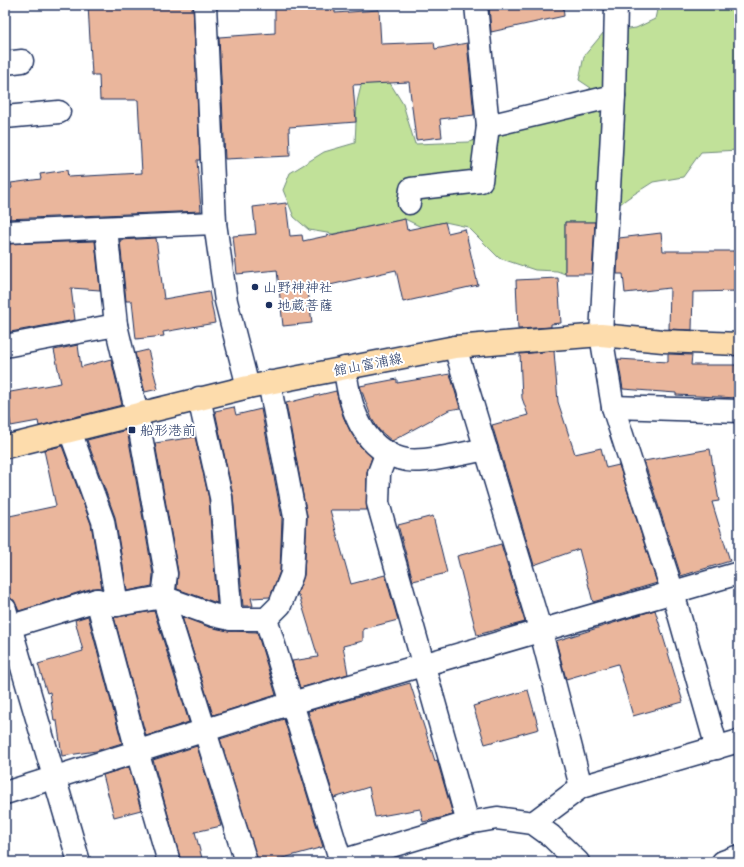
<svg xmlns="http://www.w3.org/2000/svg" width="744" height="867" font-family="Delius,'Klee One',sans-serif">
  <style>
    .green { fill: #c1e199; stroke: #6e887c }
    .building { fill: #eab69c; stroke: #1b2f5e }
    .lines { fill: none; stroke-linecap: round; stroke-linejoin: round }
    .minor-casing { stroke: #1b2f5e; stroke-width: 25 }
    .major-casing { stroke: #1b2f5e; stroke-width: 25 }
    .minor { stroke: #fff; stroke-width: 22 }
    .major { stroke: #fddcac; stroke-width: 22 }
    .poi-dot { fill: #1b2f5e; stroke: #fff; stroke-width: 1.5 }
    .labels { text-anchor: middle; stroke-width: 4; stroke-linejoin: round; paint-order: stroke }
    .poi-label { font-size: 14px; fill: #1b2f5e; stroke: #fff; text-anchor: start }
    .street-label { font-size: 14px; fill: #1b2f5e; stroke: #fff }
  </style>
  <rect width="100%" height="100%" fill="#fff"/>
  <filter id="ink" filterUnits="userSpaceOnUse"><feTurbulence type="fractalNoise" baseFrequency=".025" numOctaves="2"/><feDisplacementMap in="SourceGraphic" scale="8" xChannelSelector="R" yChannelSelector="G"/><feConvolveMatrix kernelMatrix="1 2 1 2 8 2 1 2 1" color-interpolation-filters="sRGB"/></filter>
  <g filter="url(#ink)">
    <!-- green -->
    <path class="green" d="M658,5h81v145l-38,2 -18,25 -30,5 -25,16 -32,24h-31v52l-8,-3 -22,-1 -36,-12 -31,-31 -23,-5 -24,5 -16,-8 -72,15 -24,-4 -15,-13 -11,-27 7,-17 34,-21 31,-9 2,-41 6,-24 22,-3 18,29 12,40 54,-2 65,-21 57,-33 -12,-8 5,-24 20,-24 32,-4 19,-9z"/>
    <!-- building -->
    <g class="building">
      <path d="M88,5h105l7,155h-3l4,51 -196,8v-30l7,-1 -1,-5 30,-4 -1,-5 27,-4 1,7 74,-4 -4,-73h-38l-1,-25h-7z"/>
      <path d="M290,5l45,2v6l44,-3 2,34 53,-2 1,7 32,-6 7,72 -34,4 2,18 -26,3 -7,-58 -56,3 3,37 -67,5 1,29 -65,3 -6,-122 56,-4v-27z"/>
      <path d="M489,5h74l1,11 -73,16z"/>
      <path d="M286,203l4,33 12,-1 1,6 102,-22 2,11 38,-8 3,11 17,-4 13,56 -75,17 -7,-32 -88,20 4,33 -29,3 -6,-56 -40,4 -4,-38 23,-2 -3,-27z"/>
      <path d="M565,222h30l-3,52h-27z"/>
      <path d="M661,233l2,18h76v40l-46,1 -1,38 -23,-1 1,-41 -45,5 -2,-19h-6l2,-36z"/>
      <path d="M156,238l8,61 45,-8 6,32 -52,9 1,4 -28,3 -4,-38h-6l-6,-61z"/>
      <path d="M95,241l5,49 -29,-2 4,32 -70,13v-89z"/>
      <path d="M558,278l3,45 -10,1v3l-33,2 -2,-49z"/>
      <path d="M78,345l3,22 30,-8 11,46 -83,21 -1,-5 -27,5 -6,-33 56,-10 -7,-33z"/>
      <path d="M148,350l10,39 -13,3 -10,-39z"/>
      <path d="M554,351l4,51 17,52 26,-6 5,20 13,-3 38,118 -64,19 -14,-53 -45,16 -42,-140 36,-10 -6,-17 -2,-44z"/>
      <path d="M668,354l24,1 -1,10h48v33l-63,-3v-2l-53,-4 -5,-30 50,3z"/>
      <path d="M450,374l10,34 -11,2 -57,31 -13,-11 -7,-11 -12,-33 37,-7v4z"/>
      <path d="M336,391l7,25 7,15 9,14 13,12 -5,16v37h-37l21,74 34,-9 13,45 -35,9v12l-20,5 5,28 -48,14 -8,-27 26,-4 -19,-62h-2l7,-20 3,-58 -21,-114z"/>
      <path d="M234,407l2,8 25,-6 21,109 -2,53 -10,26 -19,1 2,8h-10l-10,-110 -18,-85z"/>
      <path d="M127,430l26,144 -1,12 -25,5 -12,-74 -28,-77z"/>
      <path d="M195,437l14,62 8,104 -40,-14 1,-17 -23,-129z"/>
      <path d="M62,446l29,78 11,64h-9l-74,23 -5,-11 -9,-3v-80l51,-11 -12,-56z"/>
      <path d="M710,449l9,52 -7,1 18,59 -49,15 -37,-115z"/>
      <path d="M433,516l14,57 -34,8 -15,-56z"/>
      <path d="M501,544l24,78 -48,13 -20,-79z"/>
      <path d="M655,610l28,92 -50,14 -15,-52 -52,15 -10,-38z"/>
      <path d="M154,611l35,111 -43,14 -32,-119z"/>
      <path d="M88,616l34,127 -26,8 -34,5 -5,-35h-3l-4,-29 -3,1 -9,-29 45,-13 -8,-31z"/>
      <path d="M182,617l27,10 19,4 29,1 19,63 -63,20z"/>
      <path d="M410,683l25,78 2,-1 16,55 -30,7 -3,-13 -45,8 -6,-30 -35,11 -26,-87z"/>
      <path d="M528,690l11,39 -54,15 -12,-38z"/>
      <path d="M284,719l39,128 -54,15h-11l-38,-123z"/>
      <path d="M197,746l24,80 -26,6 8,30h-22l-28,-102z"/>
      <path d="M129,767l12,43 -27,7 -11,-42z"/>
    </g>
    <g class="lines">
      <defs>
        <g id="minor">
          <path d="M205,5l10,218 11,78 22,86"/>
          <path d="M616,5l-2,91 -13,239 12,72 60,186 44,155"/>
          <path d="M5,63l17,-2"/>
          <path d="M5,117l54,-5"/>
          <path d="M488,126l126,-30"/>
          <path d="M409,203l2,-14 70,-8 7,-55 -12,-121"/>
          <path d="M106,228l10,97 21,89 29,160 -3,23 83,265"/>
          <path d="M5,232l210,-9"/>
          <path d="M5,346l111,-21"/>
          <path d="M455,347l86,285 40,155"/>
          <path d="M345,368c4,39 18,84 62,92 20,3 58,-7 79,-11"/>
          <path d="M199,398l22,99 10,122"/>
          <path d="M613,407l126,4"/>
          <path d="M70,431l33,90 14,84"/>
          <path d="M387,452l-8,21 -1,30 90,320"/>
          <path d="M97,600l40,151 32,111"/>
          <path d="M5,609l74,253"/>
          <path d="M266,619l75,243"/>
          <path d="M5,628l92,-28 20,5 46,-8 50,18 18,4h35l14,-14 12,-31 3,-57 -26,-135"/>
          <path d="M5,793l287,-90 447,-130"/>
          <path d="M533,823l48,-36 158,-46"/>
          <path d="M338,862l130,-39 29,-5 36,5 18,13 27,26"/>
          <path d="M723,862l16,-6"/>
        </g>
        <path id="major" d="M5,447l243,-60 207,-40 146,-12 62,6 76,3"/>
      </defs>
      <!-- minor casing -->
      <use href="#minor" class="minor-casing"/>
      <!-- major casing -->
      <use href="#major" class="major-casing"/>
      <!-- minor -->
      <use href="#minor" class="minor"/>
      <!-- major -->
      <use href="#major" class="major"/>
    </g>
  </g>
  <!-- markers -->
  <g class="poi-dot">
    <circle cx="255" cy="287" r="4"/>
    <circle cx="269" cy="305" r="4"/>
    <rect x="128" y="426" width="8" height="8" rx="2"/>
  </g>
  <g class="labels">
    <!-- poi labels -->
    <g class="poi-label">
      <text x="263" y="292">山野神神社</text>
      <text x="277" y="310">地蔵菩薩</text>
      <text x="140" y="435">船形港前</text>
    </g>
    <!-- street labels -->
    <g class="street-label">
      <text transform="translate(368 364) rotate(-11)" y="5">館山富浦線</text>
    </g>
  </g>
  <!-- margin -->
  <rect width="744" height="867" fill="none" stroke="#fff" stroke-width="20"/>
  <rect x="10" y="10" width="724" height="847" fill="none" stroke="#1b2f5e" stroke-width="1.5" filter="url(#ink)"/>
</svg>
